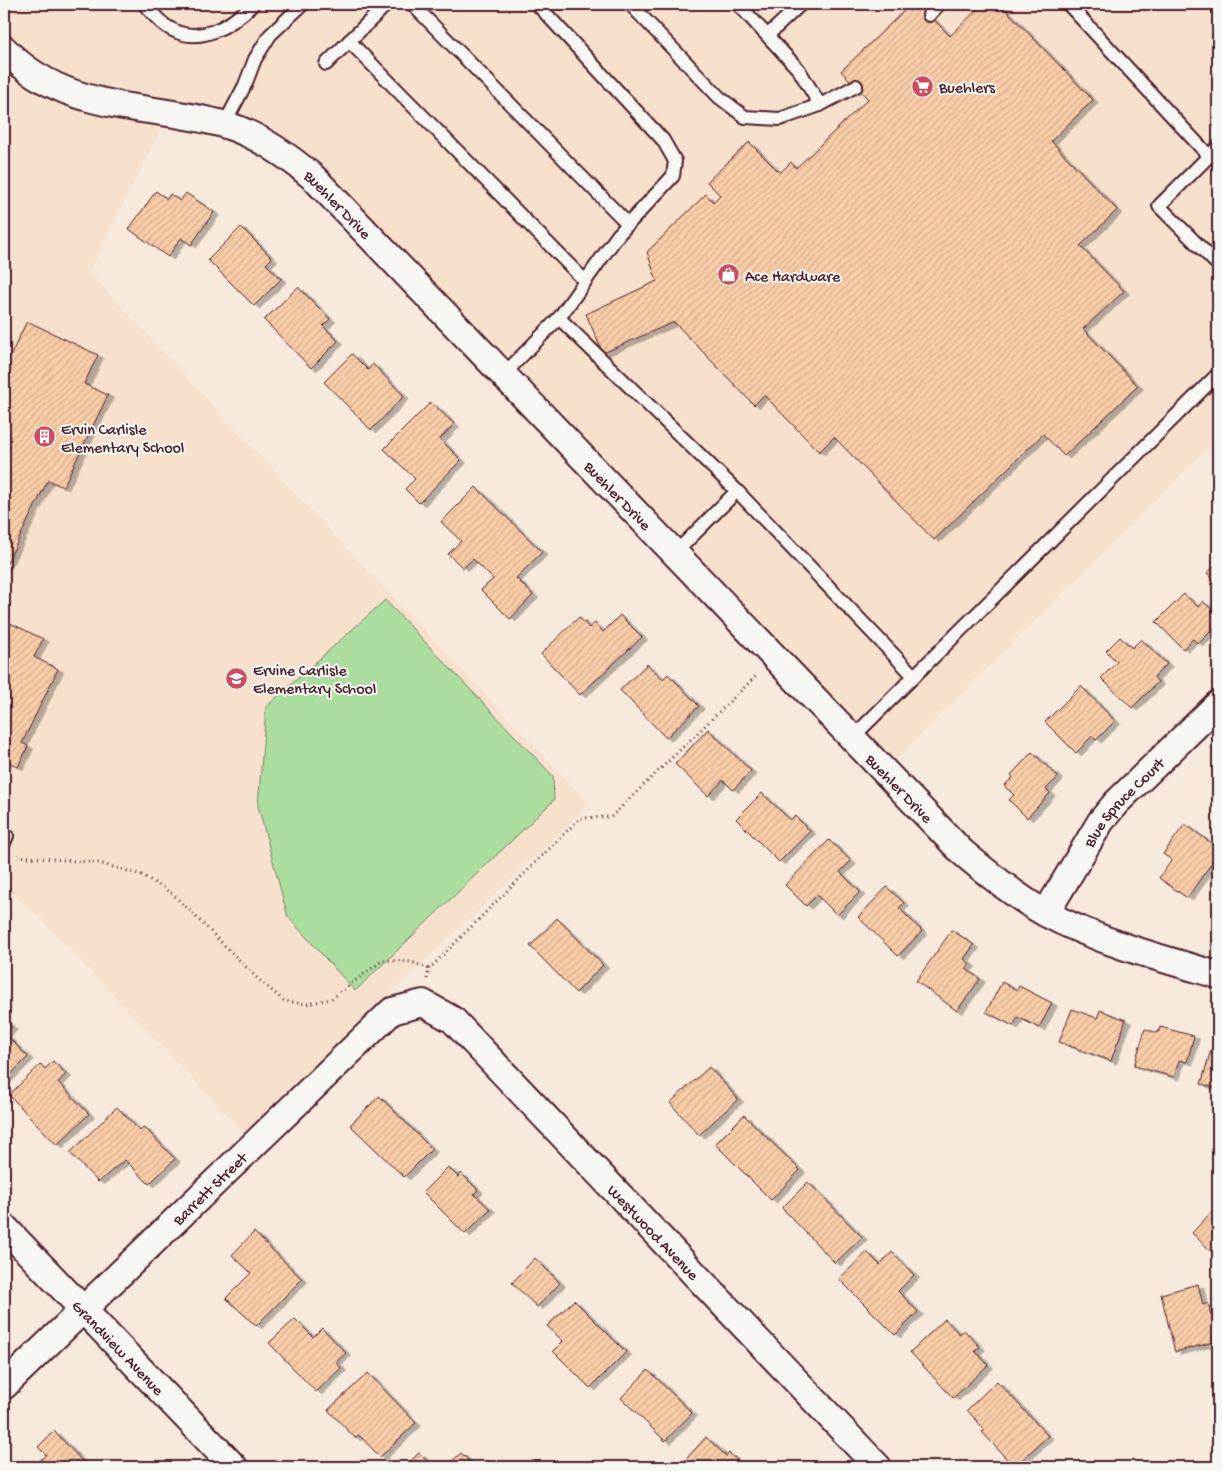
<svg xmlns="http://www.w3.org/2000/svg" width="1222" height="1471" font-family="'Gochi Hand',sans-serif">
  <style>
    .built { fill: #f7e1cc }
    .green { fill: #abdd9e; stroke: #7a7e64 }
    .building { fill: url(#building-hatch); stroke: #4a1f2b; filter: url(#shadow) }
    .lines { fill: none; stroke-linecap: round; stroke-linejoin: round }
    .service-casing { stroke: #4a1f2b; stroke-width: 16 }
    .minor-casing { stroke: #4a1f2b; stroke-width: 30 }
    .path { stroke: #4a1f2b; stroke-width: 3; stroke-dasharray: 1 4; stroke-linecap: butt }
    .service { stroke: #f6f6f2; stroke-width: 12 }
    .minor { stroke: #f6f6f2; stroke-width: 26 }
    .labels { text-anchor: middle; stroke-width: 4; stroke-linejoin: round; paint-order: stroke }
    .poi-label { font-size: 16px; fill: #4a1f2b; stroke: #f6f6f2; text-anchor: start }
    .street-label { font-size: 16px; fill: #4a1f2b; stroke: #f6f6f2 }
  </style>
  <defs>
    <pattern id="building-hatch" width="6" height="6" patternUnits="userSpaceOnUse" patternTransform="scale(1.25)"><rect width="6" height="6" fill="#f8cda7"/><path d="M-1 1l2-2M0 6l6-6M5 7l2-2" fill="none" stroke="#d6b090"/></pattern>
    <filter id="shadow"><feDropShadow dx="5.5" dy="3" stdDeviation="0" flood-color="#0004"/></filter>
  </defs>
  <rect width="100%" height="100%" fill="#f7eadc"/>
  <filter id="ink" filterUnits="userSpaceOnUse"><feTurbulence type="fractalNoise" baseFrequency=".02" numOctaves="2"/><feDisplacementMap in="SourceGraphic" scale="10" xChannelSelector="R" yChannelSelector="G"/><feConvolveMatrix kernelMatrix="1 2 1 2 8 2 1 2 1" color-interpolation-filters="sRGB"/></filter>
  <g filter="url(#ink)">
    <!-- built -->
    <path class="built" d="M4,4h1214v434l-343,342 -568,-595 -60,-40 -84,-20 -74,147 262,281 239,251 -346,329 -204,-215 -36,-31z"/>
    <!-- green -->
    <path class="green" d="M385,600l168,176 1,24 -199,191 -67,-74 -30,-111 8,-99z"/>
    <!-- building -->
    <g class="building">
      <path d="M911,4h7l32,32 33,-32h23l-3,3 90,93 -42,41 66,69 -37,36 44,45 -41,38 55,57 -74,70 -21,-22 -109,106 -100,-103 -15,15 -55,-57 -10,10 -80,-83 -71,31 -17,-39 71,-33 -10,-29 59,-58 7,8 7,-7 -13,-13 42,-40 31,31 11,-11 5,6 72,-69 -27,-28z"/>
      <path d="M156,191l11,8 3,-5 10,7 6,-8 28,19 -23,33 -10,-7 -13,19 -39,-28z"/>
      <path d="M241,227l31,31 -6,6 15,15 -27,27 -46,-46z"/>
      <path d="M298,287l32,32 -7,7 15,15 -27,27 -47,-48z"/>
      <path d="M27,321l71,34 -14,29 24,11 -45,92 -15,-7 -44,89v-200z"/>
      <path d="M352,354l16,16 5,-6 31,32 -33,34 -47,-48z"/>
      <path d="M431,402l23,22 -14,15 21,21 -42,43 -14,-14 10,-10 -31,-30z"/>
      <path d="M476,487l66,65 -26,26 17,17 -23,24 -29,-29 12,-11 -20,-20 -10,9 -15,-14 13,-13 -20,-19z"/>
      <path d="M1218,563v21l-11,-11z"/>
      <path d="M1184,594l14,13 5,-6 15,15v8l-20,20 -5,-5 -10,10 -27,-27z"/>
      <path d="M620,615l22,22 -62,58 -39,-41 38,-37 10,11 6,-5 8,9z"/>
      <path d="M4,620l39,19 -9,18 24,12 -36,74 6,3 -10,21 -14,-7z"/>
      <path d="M1120,637l12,11 9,-9 26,25 -13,13 4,5 -26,26 -31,-30 16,-16 -11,-11z"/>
      <path d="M647,664l16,15 5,-5 31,32 -33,32 -46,-48z"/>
      <path d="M1081,686l34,35 -19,19 -4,-4 -16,17 -31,-31z"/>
      <path d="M708,729l43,42 -18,19 -10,-10 -15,16 -33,-32z"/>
      <path d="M1032,752l26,25 -12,12 4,4 -23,25 -18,-18 5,-5 -10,-9 9,-9 -2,-2z"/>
      <path d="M762,793l28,27 5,-4 15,15 -31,31 -43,-43z"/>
      <path d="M1185,824l33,24v6l-31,44 -28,-20 13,-18 -9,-6z"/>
      <path d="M829,840l22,21 -11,11 20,20 -23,23 -20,-20 -11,11 -21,-21z"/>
      <path d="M887,887l17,16 -5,5 23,23 -24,25 -40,-39z"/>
      <path d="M557,918l46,47 -27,28 -46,-47z"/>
      <path d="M952,930l22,15 -10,14 6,5 -4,5 14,10 -23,32 -41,-30z"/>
      <path d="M1002,982l15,8 2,-4 33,17 -13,25 -21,-11 -5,9 -27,-14z"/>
      <path d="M1072,1009l25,9 3,-8 26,10 -15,41 -52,-19z"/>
      <path d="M4,1019l8,8 -7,7 23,23 -24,24z"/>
      <path d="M1160,1027l34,9 -7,26 -8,-2 -5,17 -40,-11 11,-37 13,4z"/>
      <path d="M1211,1050l7,2v37l-17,-5z"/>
      <path d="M53,1061l13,13 -8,8 31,32 -32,31 -48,-50 32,-31 4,5z"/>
      <path d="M709,1067l29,32 -39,36 -29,-32z"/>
      <path d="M379,1096l53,53 -28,28 -54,-52z"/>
      <path d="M117,1107l23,24 4,-4 31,32 -26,25 -24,-24 -27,22 -28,-29z"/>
      <path d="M744,1115l56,55 -29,30 -56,-56z"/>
      <path d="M448,1167l10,10 3,-4 17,17 -4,4 16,15 -25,25 -42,-42z"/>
      <path d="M808,1182l54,55 -27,26 -53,-55z"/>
      <path d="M1218,1205v53l-26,-25z"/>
      <path d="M254,1232l48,47 -46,47 -30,-28 25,-25 -19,-18z"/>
      <path d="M867,1252l13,13 12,-13 22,23 -16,16 20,21 -23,23 -56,-56z"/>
      <path d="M535,1258l25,25 -23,24 -25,-24z"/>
      <path d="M1198,1284l5,21 5,-2 3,12 7,-2v28l-43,11 -14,-58z"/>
      <path d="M574,1300l52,52 -36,36 -37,-37 10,-10 -16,-15z"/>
      <path d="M295,1319l18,18 9,-9 24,25 -10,9 5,6 -25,24 -47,-49z"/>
      <path d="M945,1319l14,15 5,-4 16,17 -5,4 13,14 -35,33 -43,-46z"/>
      <path d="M648,1370l44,43 -27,28 -44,-43z"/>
      <path d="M368,1373l48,50 -36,34 -21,-22 -4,3 -27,-28z"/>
      <path d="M997,1381l51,55 -34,31 -32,-35 3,-2 -18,-20z"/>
      <path d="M54,1431l31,33 -3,3h-49l13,-12 -8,-8z"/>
      <path d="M706,1437l20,19 3,-3 15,14h-65z"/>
      <path d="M419,1453l14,14h-29z"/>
      <path d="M461,1453l14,14h-29z"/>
    </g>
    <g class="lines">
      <defs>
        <g id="service">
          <path d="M144,4c7,7 14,17 22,22 31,22 65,0 87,-22"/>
          <path d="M412,4l216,220"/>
          <path d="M537,4l126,136 12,21 -2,15 -55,59 -59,83"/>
          <path d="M630,4l89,93 26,20 35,2 40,-14 36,-19"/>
          <path d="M738,4l61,66 21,35"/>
          <path d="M1068,4l141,152"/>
          <path d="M929,15l10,-11"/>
          <path d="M768,35l33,-31"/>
          <path d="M349,41l236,240"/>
          <path d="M326,64l61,-60"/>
          <path d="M224,125l21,-40 10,-26 15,-24 33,-31"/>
          <path d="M1218,147l-59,59 59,59"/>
          <path d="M503,375l56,-57 178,173"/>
          <path d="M674,554l63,-63 177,185"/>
          <path d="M851,739l367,-365"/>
          <path d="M4,843l3,-7"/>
        </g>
        <g id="minor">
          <path id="s1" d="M4,49c61,64 141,54 219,75 34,10 64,31 91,54l648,674c26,22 53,44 83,61 55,29 114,45 173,62"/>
          <path id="s2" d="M1046,913l55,-92 15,-18 102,-99"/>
          <path id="s3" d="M4,1227l230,240"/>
          <path id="s4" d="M4,1386l388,-375 31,-8 30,17 425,447"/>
        </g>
      </defs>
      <!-- service casing -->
      <use href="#service" class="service-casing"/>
      <!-- minor casing -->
      <use href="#minor" class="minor-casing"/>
      <!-- path -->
      <g class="path">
        <path d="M18,856l81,7 43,12 31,19 84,84 27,23 23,3 24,-5 52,-39 29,2 17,7"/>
        <path d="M427,979l2,-10 151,-151 31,-1 145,-141"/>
      </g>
      <!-- service -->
      <use href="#service" class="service"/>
      <!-- minor -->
      <use href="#minor" class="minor"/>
    </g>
  </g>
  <!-- icons -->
  <defs>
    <symbol id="supermarket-disc" viewBox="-11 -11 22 22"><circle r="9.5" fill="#d1495b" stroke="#f6f6f2"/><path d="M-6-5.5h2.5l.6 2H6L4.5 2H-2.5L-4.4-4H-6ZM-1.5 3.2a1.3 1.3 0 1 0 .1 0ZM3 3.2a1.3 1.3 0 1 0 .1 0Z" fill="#fff"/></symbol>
    <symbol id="shop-disc" viewBox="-11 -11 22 22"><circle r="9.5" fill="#d1495b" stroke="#f6f6f2"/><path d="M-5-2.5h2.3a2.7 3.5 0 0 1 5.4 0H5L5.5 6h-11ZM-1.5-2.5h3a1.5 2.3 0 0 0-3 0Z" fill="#fff"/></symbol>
    <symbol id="building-disc" viewBox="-11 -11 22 22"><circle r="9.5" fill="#d1495b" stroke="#f6f6f2"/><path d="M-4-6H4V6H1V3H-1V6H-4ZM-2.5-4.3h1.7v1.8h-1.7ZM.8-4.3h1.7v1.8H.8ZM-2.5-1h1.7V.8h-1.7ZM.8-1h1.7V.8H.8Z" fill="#fff"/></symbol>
    <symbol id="school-disc" viewBox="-11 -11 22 22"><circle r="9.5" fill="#d1495b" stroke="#f6f6f2"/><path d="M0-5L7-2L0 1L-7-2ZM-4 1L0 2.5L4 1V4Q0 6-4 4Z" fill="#fff"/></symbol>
  </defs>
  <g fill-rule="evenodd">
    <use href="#supermarket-disc" x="910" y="74" width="25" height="25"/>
    <use href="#shop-disc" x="716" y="262" width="25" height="25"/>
    <use href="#building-disc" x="32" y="424" width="25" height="25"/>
    <use href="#school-disc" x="224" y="666" width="25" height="25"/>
  </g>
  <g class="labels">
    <!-- poi labels -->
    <g class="poi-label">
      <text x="939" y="92">Buehlers</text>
      <text x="745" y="281">Ace Hardware</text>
      <text x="61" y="434">Ervin Carlisle<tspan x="61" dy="18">Elementary School</tspan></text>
      <text x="253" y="675">Ervine Carlisle<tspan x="253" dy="18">Elementary School</tspan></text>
    </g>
    <!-- street labels -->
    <g class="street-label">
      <text dy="6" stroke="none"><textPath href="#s1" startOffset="378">Buehler Drive</textPath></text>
      <text dy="6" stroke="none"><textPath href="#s1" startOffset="782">Buehler Drive</textPath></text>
      <text dy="6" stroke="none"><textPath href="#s1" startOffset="1188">Buehler Drive</textPath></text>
      <text dy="6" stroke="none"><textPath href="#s2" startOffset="136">Blue Spruce Court</textPath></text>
      <text dy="6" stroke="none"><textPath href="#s4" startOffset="285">Barrett Street</textPath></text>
      <text dy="6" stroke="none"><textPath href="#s4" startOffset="898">Westwood Avenue</textPath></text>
      <text dy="6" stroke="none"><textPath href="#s3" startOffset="166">Grandview Avenue</textPath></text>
    </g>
  </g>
  <!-- margin -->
  <rect width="1222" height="1471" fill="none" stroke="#f6f6f2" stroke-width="20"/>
  <rect x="10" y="10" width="1202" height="1451" fill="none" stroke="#4a1f2b" stroke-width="2" filter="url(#ink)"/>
</svg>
